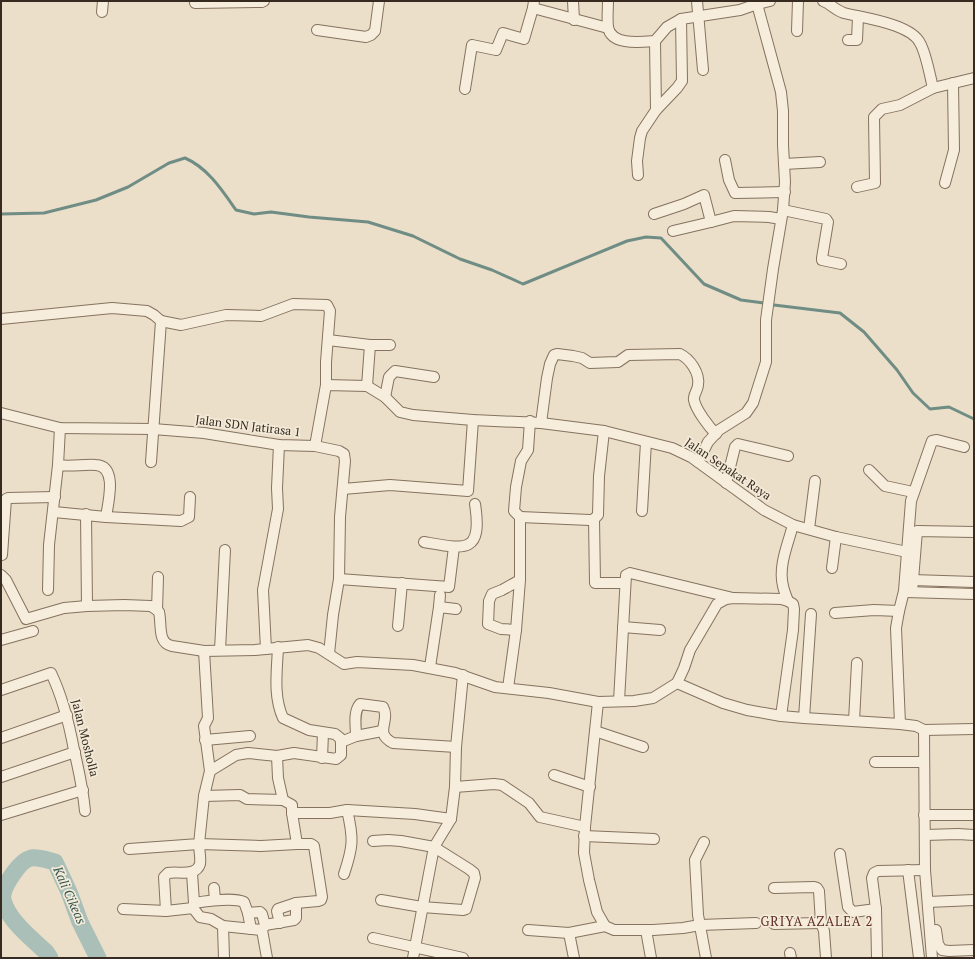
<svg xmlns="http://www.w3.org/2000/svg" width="975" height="959" font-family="'PT Serif',serif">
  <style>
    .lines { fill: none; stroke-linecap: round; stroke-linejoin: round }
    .stream { stroke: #708d85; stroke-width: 3 }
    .river { stroke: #a9bfb8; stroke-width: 17 }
    .minor-casing { stroke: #85725f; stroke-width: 12 }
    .minor { stroke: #f6eddc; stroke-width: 10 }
    .labels { text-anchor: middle; stroke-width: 3.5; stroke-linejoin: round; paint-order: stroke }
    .street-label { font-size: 12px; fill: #372b21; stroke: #f3ead8 }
    .water-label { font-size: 13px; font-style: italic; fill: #325551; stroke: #f3ead8 }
    .neighbourhood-label { font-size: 13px; letter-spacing: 1px; fill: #602e25; stroke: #f3ead8 }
  </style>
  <rect width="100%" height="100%" fill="#ebdfc9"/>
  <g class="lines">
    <!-- stream -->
    <g class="stream">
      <path d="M1,214l43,-1 52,-13 32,-13 41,-24 16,-5c23,10 37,32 51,52l18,4 17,-2 38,5 59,5 45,14 47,23 32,11 31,14 104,-43 19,-4 15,1 43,46 37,16 23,3"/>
      <path d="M774,305l66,8 24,19 33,38 16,23 17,16 19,-2 25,12"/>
    </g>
    <!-- river -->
    <path class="river" d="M50,958l-4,-6c-14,-13 -33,-28 -41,-46 -1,-3 -3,-9 -2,-12 2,-10 17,-34 28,-36 8,-1 16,2 24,4l14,30 11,30 18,36"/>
    <defs>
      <g id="minor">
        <path d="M534,1l-1,7 75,20"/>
        <path d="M573,1l1,19"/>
        <path d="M608,1c0,8 -1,17 0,26 3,19 33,15 47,14l12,-14 14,-8 59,-9 17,-6 13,-3"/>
        <path d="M697,1l6,69"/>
        <path d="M823,1c8,3 12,9 21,12 20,5 67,11 76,30 6,10 10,33 13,45"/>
        <path d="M195,3l67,-1 2,-1"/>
        <path d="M102,12l1,-11"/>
        <path d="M317,30l49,7 5,-2 4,-4 4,-30"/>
        <path d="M797,31l1,-30"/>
        <path d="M848,40h9l1,-23"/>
        <path d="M465,89l7,-44 24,5 7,-17 21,6 9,-31"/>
        <path d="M656,110l21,-22 5,-7 -1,-62"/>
        <path d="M725,160l4,20 6,13 50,-1"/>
        <path d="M784,164l36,-2"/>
        <path d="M638,175l-1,-14 3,-23 2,-7 14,-21 -1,-69"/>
        <path d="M945,183l9,-33 -1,-67"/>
        <path d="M857,187l18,-4 -1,-66 8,-8 18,-4 33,-17 41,-10"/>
        <path d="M783,210l43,9 2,3 -6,36v2l19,4"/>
        <path d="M654,214l30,-10 20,-9 7,27 23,-6 35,1 12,2"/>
        <path d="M673,231l38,-9"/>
        <path d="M1,319l111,-11 35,3 7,4 7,6 -10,141"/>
        <path d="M161,321l20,4 45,-10 35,1 32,-12 34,1 3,6 -4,51v23"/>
        <path d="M328,340l42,5h20"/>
        <path d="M367,386l3,-41"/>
        <path d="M385,397l4,-20 6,-6 39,6"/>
        <path d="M1,413l59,15 93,1 51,4 75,12 36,1 11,-61 41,1 18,11 15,15 13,3 60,5 68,3 63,8 68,17 19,9 73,53 29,15 43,12 71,15"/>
        <path d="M541,423l6,-45 3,-14 4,-9 3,-1 16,2 9,2 8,5 28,-1 10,-7 52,-1c10,5 20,19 18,31 0,5 -5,10 -4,15 2,10 15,27 22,34"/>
        <path d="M315,446l24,5 5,3 1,7 -5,56 -1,62 -6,36 -4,39"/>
        <path d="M698,462l10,-20 11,-12 27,-17 7,-10 13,-41v-42l7,-51 10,-59 2,-28 -2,-37v-34l-2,-19 -24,-88"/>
        <path d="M58,465c13,2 26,-1 38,0 22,1 12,38 10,52"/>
        <path d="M869,470l16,16 28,6"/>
        <path d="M726,483l9,-36 3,-3 50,12"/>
        <path d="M343,489l47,-4 78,6 5,-71"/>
        <path d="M642,511l4,-69"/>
        <path d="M54,512l52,5 75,4 8,-4 1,-20"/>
        <path d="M86,514l1,92"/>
        <path d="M520,517l70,3 4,-1 4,-4 1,-39 5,-45"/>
        <path d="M594,519l1,64h30"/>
        <path d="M809,529l6,-48"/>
        <path d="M424,542c40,7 59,13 51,-38"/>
        <path d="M2,555l4,-56 2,-1 47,-1"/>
        <path d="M832,568l4,-31"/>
        <path d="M1,575l5,5 20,39 38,-11 23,-2 37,-1 27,1 6,4 2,2c3,12 -2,31 13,34l32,5 51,-1 53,-5 11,3 25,16 13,-2 56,3 42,8 40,14 54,6 49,9 36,-1 19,-3 24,-15 7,-15 6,-18 27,-46 9,-5 7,-1 48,1 7,2 5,3 1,5 -1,21 -12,86"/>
        <path d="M339,579l110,8 5,-40"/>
        <path d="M520,580l-18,10 -10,4 -3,7 -1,23 13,5 15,1 4,-50v-63l-6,-6 2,-24 5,-26 7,-11 2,-29"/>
        <path d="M912,580l62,2"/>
        <path d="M48,590l1,-45 9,-80 2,-37"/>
        <path d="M906,592l68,2"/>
        <path d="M912,592l5,-61 57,1"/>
        <path d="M788,601c-2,-5 -4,-10 -5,-15 -5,-20 5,-42 10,-61"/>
        <path d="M439,607l1,-12"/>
        <path d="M157,610l1,-33"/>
        <path d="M835,613l39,-3 25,1"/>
        <path d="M398,626l4,-43"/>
        <path d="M623,627l37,3"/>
        <path d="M1,640l32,-9"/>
        <path d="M278,647c-1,24 -5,49 5,71l26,12 26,4 5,4 1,4 15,-6c0,-10 -3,-24 4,-32l23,3c8,14 -10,26 10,36l63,4"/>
        <path d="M266,649l-3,-59 15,-81 -1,-21 2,-43"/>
        <path d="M220,650l5,-100"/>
        <path d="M204,651l4,67 -4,8 6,45"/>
        <path d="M430,667l9,-60 17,2"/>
        <path d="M677,683l46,20 24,7 34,6 23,2 96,6 16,2 8,4 50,-1"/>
        <path d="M508,688l8,-58"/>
        <path d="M1,690l50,-17c12,25 18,50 23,77 5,21 9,40 11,61"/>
        <path d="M619,701l7,-126 4,-2 103,25"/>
        <path d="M598,702l-13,125 -1,26 5,27 8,32 8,14 9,4h39l30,-2 17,-3 56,-2"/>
        <path d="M804,718l7,-104"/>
        <path d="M854,721l3,-58"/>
        <path d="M900,724l-4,-96 3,-17 5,-20 7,-90 21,-60 5,-1 27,7"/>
        <path d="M924,730l1,140 7,88"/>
        <path d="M595,731l48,16"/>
        <path d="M356,736l26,-5"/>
        <path d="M1,738l66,-23"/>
        <path d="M205,740l45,-4"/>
        <path d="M277,756l1,22 5,22 9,5v8"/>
        <path d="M322,758l1,-25"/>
        <path d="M875,762h49"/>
        <path d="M554,775l36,12"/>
        <path d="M1,777l74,-25"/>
        <path d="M455,787l39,-3 8,1 27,18 11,14 45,10"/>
        <path d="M204,796l36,-1 7,4 36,1"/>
        <path d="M1,815l82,-25"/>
        <path d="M924,815h50"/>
        <path d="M925,835l33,-1 16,1"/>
        <path d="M584,836l70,3"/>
        <path d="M373,841l15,-1 13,1 33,6 35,22 5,4 1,5 -9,31 -3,1 -41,-3 -41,-7"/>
        <path d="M704,842l-9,18 3,55 8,43"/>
        <path d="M129,849l70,-5 5,-48 6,-25 26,-16 12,-2 29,3 17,-3 42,6 5,-4v-13"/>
        <path d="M840,854l8,53 5,5 23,-3"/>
        <path d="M908,870l11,88"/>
        <path d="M192,873l2,30 -1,5"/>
        <path d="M344,874c9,-27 10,-35 3,-64"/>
        <path d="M214,888l1,12"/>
        <path d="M774,888l40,-1 3,1 2,3 2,32 3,8 2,27"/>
        <path d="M928,902l46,-2"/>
        <path d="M194,903c13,-2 39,-6 50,-1l4,11 3,16"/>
        <path d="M123,909l43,2 27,-3 7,9 11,2 12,7 39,4"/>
        <path d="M166,911l-2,-34 4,-4c10,-2 28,4 32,-9 1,-6 -1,-14 -1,-20l62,2 36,-2 -5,-31h38l17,-3 68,4 36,5"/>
        <path d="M248,913l12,-1 2,2 3,11 -3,5 5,28"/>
        <path d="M280,923l-3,-12 1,-2 18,-6 22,-2 3,-1 1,-3 -8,-51 -3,-2h-14"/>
        <path d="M774,924l47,-1"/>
        <path d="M265,925l29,-5 2,-2v-15"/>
        <path d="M223,926l1,32"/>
        <path d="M528,930l41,3 36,-7"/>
        <path d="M646,930l5,28"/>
        <path d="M936,930l2,14 4,6 7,1 25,-1"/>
        <path d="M569,933l5,25"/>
        <path d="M373,938l90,20"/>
        <path d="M790,953l1,5"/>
        <path d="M413,958l21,-111 17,-28 4,-32 1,-40 7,-72"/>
        <path d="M877,958l-1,-49 -4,-31 2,-5 4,-2 47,-1"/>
      </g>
    </defs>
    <!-- minor casing -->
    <use href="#minor" class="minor-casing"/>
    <!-- minor -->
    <use href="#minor" class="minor"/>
  </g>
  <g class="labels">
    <!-- street labels -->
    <g class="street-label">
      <text transform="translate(248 426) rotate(7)" y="4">Jalan SDN Jatirasa 1</text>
      <text transform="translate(728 469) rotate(34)" y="4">Jalan Sepakat Raya</text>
      <text transform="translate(85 738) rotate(76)" y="4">Jalan Mosholla</text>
    </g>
    <!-- water labels -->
    <g class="water-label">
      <text transform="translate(70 895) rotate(66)" y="5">Kali Cikeas</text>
    </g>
    <!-- neighbourhood labels -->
    <g class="neighbourhood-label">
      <text x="817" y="926">GRIYA AZALEA 2</text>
    </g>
  </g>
  <!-- border -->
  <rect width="975" height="959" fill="none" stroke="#372b21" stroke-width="4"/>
</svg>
